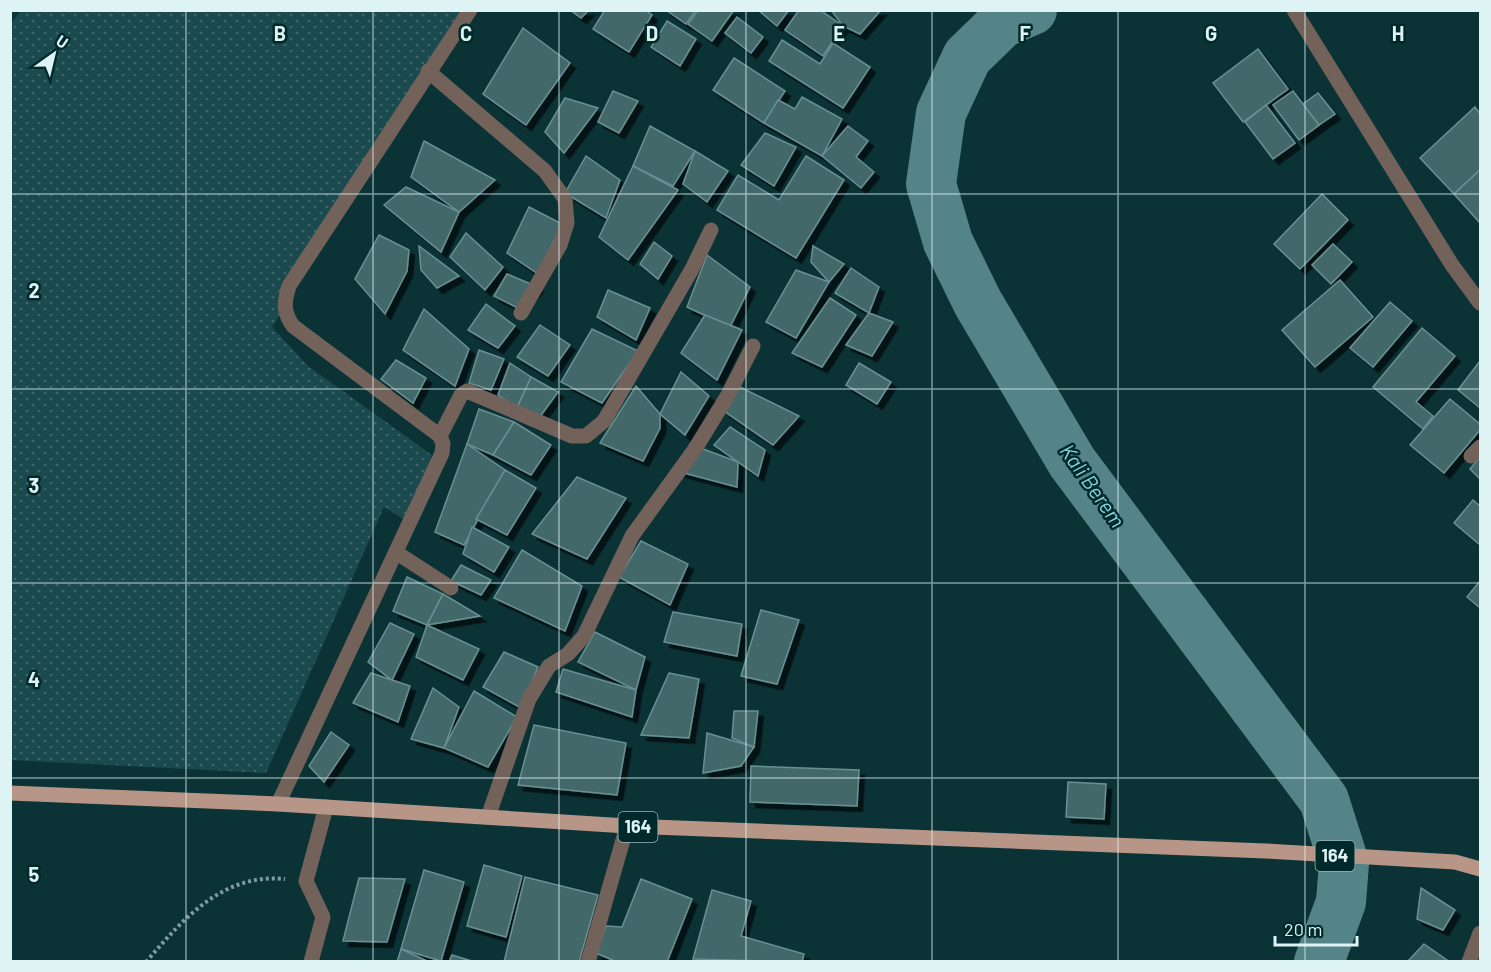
<svg xmlns="http://www.w3.org/2000/svg" width="1491" height="972" font-family="Barlow,sans-serif">
  <style>
    .green { fill: url(#green-dots) }
    .lines { fill: none; stroke-linecap: round; stroke-linejoin: round }
    .river { stroke: #548488; stroke-width: 50 }
    .building { fill: #42686b; stroke: #699093; stroke-width: 1.5; filter: url(#shadow) }
    .path { stroke: #7f9c9e; stroke-width: 4; stroke-dasharray: 3 3; stroke-linecap: butt }
    .minor { stroke: #72625a; stroke-width: 15 }
    .primary { stroke: #b79687; stroke-width: 15 }
    .grid { fill: none; stroke: #def3f4; stroke-width: 1.5; stroke-opacity: 0.55 }
    .labels { text-anchor: middle; stroke-width: 5; stroke-linejoin: round; paint-order: stroke }
    .shield { fill: #00292c; stroke: #9bb6b8; stroke-width: 1.5 }
    .shield-label { font-size: 18px; font-weight: bold; fill: #def3f4 }
    .water-label { font-size: 21px; font-style: italic; fill: #81d6dc; stroke: #00292c }
    .grid-label { font-size: 20px; text-anchor: middle; font-weight: bold; fill: #def3f4; stroke: #00292c; stroke-width: 5; stroke-linejoin: round; paint-order: stroke }
  </style>
  <defs>
    <pattern id="green-dots" width="8" height="8" patternUnits="userSpaceOnUse" patternTransform="scale(1.5)"><rect width="8" height="8" fill="#1a4a4e"/><path d="M2 2h.1M6 6h.1" fill="none" stroke="#3b6568" stroke-width="1.8" stroke-linecap="round"/></pattern>
    <filter id="shadow"><feDropShadow dx="5.5" dy="5.5" stdDeviation="0" flood-color="#0009"/></filter>
  </defs>
  <rect width="100%" height="100%" fill="#0b3336"/>
  <!-- green -->
  <path class="green" d="M21,10l444,1 -193,316 36,39 124,89 -25,66 -23,-14 -118,266 -255,-13 -1,-735z"/>
  <g class="lines">
    <!-- river -->
    <path class="river" d="M1032,10l-30,13 -35,34 -26,56 -10,71 17,58 30,61 94,159 252,338 20,63 -3,39 -22,60"/>
  </g>
  <!-- building -->
  <g class="building">
    <path d="M570,10h19l-8,8z"/>
    <path d="M605,10h40l7,5 -23,37 -36,-23z"/>
    <path d="M666,10h30l-10,14z"/>
    <path d="M698,10h36l-22,31 -24,-17z"/>
    <path d="M758,10h31l-12,16z"/>
    <path d="M799,10h21l23,16 -20,30 -38,-26z"/>
    <path d="M831,10h50l-21,24 -17,-8z"/>
    <path d="M737,17l26,20 -12,16 -26,-20z"/>
    <path d="M667,21l29,18 -16,27 -29,-19z"/>
    <path d="M523,28l47,35 -44,62 -43,-31z"/>
    <path d="M782,40l38,24 13,-21 37,24 -27,41 -74,-47z"/>
    <path d="M1258,49l30,40 -45,33 -30,-39z"/>
    <path d="M734,58l51,33 -21,32 -51,-33z"/>
    <path d="M613,91l25,10 -19,32 -21,-11z"/>
    <path d="M1293,91l26,34 -20,15 -26,-35z"/>
    <path d="M1318,93l17,21 -16,11 -16,-21z"/>
    <path d="M802,97l40,22 -20,37 -58,-33 14,-23 17,9z"/>
    <path d="M565,98l33,10 -34,45 -19,-21z"/>
    <path d="M1266,105l29,38 -22,16 -28,-37z"/>
    <path d="M1475,107l5,7v56l-26,24 -34,-36z"/>
    <path d="M650,126l45,25 -22,35 -40,-20z"/>
    <path d="M848,126l20,15 -12,16 18,15 -13,16 -39,-32z"/>
    <path d="M765,133l31,14 -22,39 -33,-21z"/>
    <path d="M424,141l71,39 -36,32 -48,-35z"/>
    <path d="M695,151l33,20 -21,31 -24,-18z"/>
    <path d="M586,156l34,24 -14,38 -41,-25z"/>
    <path d="M806,156l38,24 -48,78 -79,-48 21,-35 41,25z"/>
    <path d="M633,166l45,24 -50,70 -29,-23z"/>
    <path d="M1480,170v53l-26,-29z"/>
    <path d="M406,187l53,25 -18,40 -57,-47z"/>
    <path d="M1322,194l26,26 -48,49 -26,-25z"/>
    <path d="M529,207l33,17 -24,50 -31,-21z"/>
    <path d="M466,233l37,34 -18,23 -35,-33z"/>
    <path d="M379,235l30,15 -2,21 -22,43 -30,-35z"/>
    <path d="M654,242l18,14 -14,23 -18,-15z"/>
    <path d="M1333,244l19,18 -21,22 -19,-19z"/>
    <path d="M419,246l40,30 -22,12 -16,-18z"/>
    <path d="M813,246l31,18 -15,18 -18,-20z"/>
    <path d="M707,255l43,32 -20,40 -43,-20z"/>
    <path d="M851,268l28,19 -10,26 -34,-20z"/>
    <path d="M796,270l33,12 -33,56 -30,-16z"/>
    <path d="M507,274l31,13 -20,21 -24,-12z"/>
    <path d="M1340,280l33,37 -58,50 -33,-37z"/>
    <path d="M608,290l42,18 -14,32 -39,-23z"/>
    <path d="M830,298l26,17 -34,52 -30,-14z"/>
    <path d="M1390,302l22,19 -39,46 -23,-19z"/>
    <path d="M486,304l29,22 -17,22 -30,-18z"/>
    <path d="M424,309l45,40 -14,37 -52,-36z"/>
    <path d="M869,313l24,9 -21,34 -26,-11z"/>
    <path d="M705,315l37,15 -25,50 -36,-27z"/>
    <path d="M540,325l30,20 -22,31 -31,-19z"/>
    <path d="M1422,328l33,28 -39,46 17,14 -10,13 -50,-42z"/>
    <path d="M592,329l46,22 -36,52 -41,-21z"/>
    <path d="M479,350l25,9 -13,31 -22,-7z"/>
    <path d="M396,360l30,18 -13,25 -32,-24z"/>
    <path d="M1480,361v47l-22,-18z"/>
    <path d="M510,363l21,14 -14,31 -19,-13z"/>
    <path d="M859,363l32,19 -14,22 -31,-19z"/>
    <path d="M681,372l28,24 -24,39 -25,-21z"/>
    <path d="M531,377l27,15 -19,26 -22,-10z"/>
    <path d="M636,386l24,28v14l-17,33 -43,-18z"/>
    <path d="M740,387l59,29 -26,29 -49,-34z"/>
    <path d="M1450,399l30,25v6l-36,43 -34,-28z"/>
    <path d="M479,409l35,13 -21,33 -26,-11z"/>
    <path d="M514,422l37,23 -20,30 -38,-20z"/>
    <path d="M730,427l35,23 -7,26 -44,-31z"/>
    <path d="M467,444l38,26 -41,75 -29,-13z"/>
    <path d="M690,444l48,18 -1,25 -57,-15z"/>
    <path d="M1480,457v22l-10,-10z"/>
    <path d="M505,470l31,18 -29,47 -31,-16z"/>
    <path d="M577,477l49,21 -39,61 -55,-25z"/>
    <path d="M1473,500l7,6v39l-26,-22z"/>
    <path d="M472,527l37,20 -15,25 -31,-18z"/>
    <path d="M641,541l47,23 -18,41 -51,-28z"/>
    <path d="M522,550l60,36 -17,45 -71,-33z"/>
    <path d="M461,565l30,15 -10,15 -30,-14z"/>
    <path d="M407,577l36,17 -16,31 -34,-14z"/>
    <path d="M1480,581v27l-13,-11z"/>
    <path d="M443,594l37,22 -53,9z"/>
    <path d="M761,610l38,10 -22,64 -36,-8z"/>
    <path d="M673,612l69,12 -5,32 -73,-14z"/>
    <path d="M390,623l24,11 -22,46 -24,-18z"/>
    <path d="M427,625l52,24 -16,31 -47,-23z"/>
    <path d="M595,632l50,25 -9,33 -58,-28z"/>
    <path d="M504,652l34,15 -17,41 -38,-21z"/>
    <path d="M563,669l73,21 -4,27 -76,-25z"/>
    <path d="M371,673l39,13 -12,36 -45,-19z"/>
    <path d="M669,673l30,6 -10,59 -48,-3z"/>
    <path d="M433,688l26,19 -15,41 -33,-9z"/>
    <path d="M474,691l43,26 -29,50 -44,-19z"/>
    <path d="M734,711h24l-4,36 -22,-9z"/>
    <path d="M534,725l92,18 -9,52 -99,-10z"/>
    <path d="M331,732l18,13 -25,37 -15,-16z"/>
    <path d="M707,733l47,14 -13,19 -38,7z"/>
    <path d="M751,766l108,4 -2,36 -107,-4z"/>
    <path d="M1068,782l38,2 -2,35 -38,-2z"/>
    <path d="M484,865l38,11 -16,61 -39,-11z"/>
    <path d="M424,870l40,12 -23,79 -40,-12z"/>
    <path d="M525,877l73,18 -19,67h-75z"/>
    <path d="M359,878l46,1 -18,63 -44,-1z"/>
    <path d="M641,879l51,20 -25,63h-50l-21,-9 10,-27 16,1z"/>
    <path d="M1421,888l34,22 -12,20 -26,-11z"/>
    <path d="M712,890l39,11 -10,35 63,18 -2,8 -109,-3z"/>
    <path d="M1424,944l23,16 -1,2 -38,-1z"/>
    <path d="M401,949l28,13h-32z"/>
    <path d="M452,955l23,7h-26z"/>
  </g>
  <g class="lines">
    <!-- path -->
    <path class="path" d="M146,962c38,-44 77,-89 139,-83"/>
    <!-- minor -->
    <g class="minor">
      <path d="M1294,10l158,255 28,38"/>
      <path d="M428,71l117,100 20,28 2,24 -7,22 -39,68"/>
      <path d="M440,436l21,-41 6,-4 105,45h14l18,-15 88,-152 19,-39"/>
      <path d="M1471,456l9,-9"/>
      <path d="M397,553l54,35"/>
      <path d="M278,804l164,-351 1,-9 -3,-8 -147,-110c-10,-14 -9,-24 -4,-40l181,-276"/>
      <path d="M488,817l41,-118 20,-33 19,-12 16,-18 48,-100 63,-87 33,-54 25,-49"/>
      <path d="M311,962l12,-45 -17,-36 20,-74"/>
      <path d="M588,962l39,-136"/>
      <path d="M1469,962l11,-29"/>
    </g>
    <!-- primary -->
    <path class="primary" d="M10,793l268,11 349,22 639,25 189,11 25,7"/>
  </g>
  <!-- grid -->
  <path class="grid" d="M186,10v952M373,10v952M559,10v952M746,10v952M932,10v952M1118,10v952M1305,10v952M10,194h1470M10,389h1470M10,583h1470M10,778h1470"/>
  <g class="labels">
    <!-- shield labels -->
    <g class="shield">
      <rect x="618.5" y="812" width="39" height="30" rx="4.5"/>
      <rect x="1315.5" y="841" width="39" height="30" rx="4.5"/>
    </g>
    <g class="shield-label">
      <text x="638" y="833">164</text>
      <text x="1335" y="862">164</text>
    </g>
    <!-- water labels -->
    <g class="water-label">
      <text transform="translate(1092 486) rotate(55)" y="7">Kali Berem</text>
    </g>
  </g>
  <g class="grid-label">
    <text x="280" y="41">B</text>
    <text x="466" y="41">C</text>
    <text x="652" y="41">D</text>
    <text x="839" y="41">E</text>
    <text x="1025" y="41">F</text>
    <text x="1211" y="41">G</text>
    <text x="1398" y="41">H</text>
    <text x="34" y="298">2</text>
    <text x="34" y="493">3</text>
    <text x="34" y="687">4</text>
    <text x="34" y="882">5</text>
  </g>
  <!-- border -->
  <rect width="1491" height="972" fill="none" stroke="#def3f4" stroke-width="24"/>
  <!-- north arrow -->
  <g transform="translate(54 54) rotate(34)" stroke="#00292c" stroke-width="4.5" paint-order="stroke">
  <path d="M0-4.5L10 22L0 15L-10 22Z" fill="#def3f4"/>
  <text y="-9" font-size="16" font-weight="bold" text-anchor="middle" fill="#def3f4">U</text>
  </g>
  <!-- scale -->
  <path d="M1275 936v9h82v-9" fill="none" stroke="#def3f4" stroke-width="3"/>
  <text x="1284" y="936" font-size="18" fill="#def3f4" stroke="#00292c" stroke-width="4.5" paint-order="stroke">20 m</text>
</svg>
